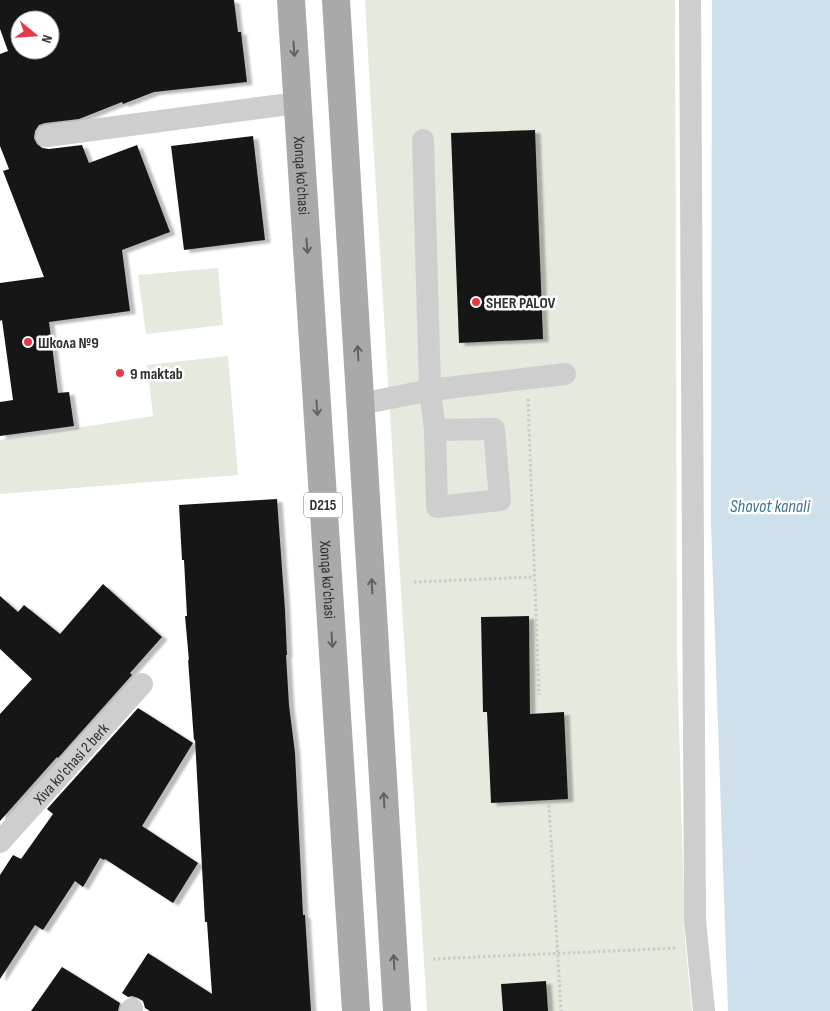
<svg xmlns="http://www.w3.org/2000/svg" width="830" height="1011" font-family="'Sofia Sans Condensed',sans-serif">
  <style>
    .green { fill: #e4eadd }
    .water { fill: #cde0ec }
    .building { fill: #181818; fill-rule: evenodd; filter: url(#shadow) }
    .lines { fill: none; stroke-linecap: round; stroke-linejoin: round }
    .path { stroke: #cbcbcb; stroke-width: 3; stroke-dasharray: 2.5 2.5; stroke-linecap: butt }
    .minor { stroke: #cecece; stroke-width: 22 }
    .major { stroke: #a9a9a9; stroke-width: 28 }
    .oneway { stroke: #616161 }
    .poi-dot { fill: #e13a48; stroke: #fff; stroke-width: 2 }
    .labels { text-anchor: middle; stroke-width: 5; stroke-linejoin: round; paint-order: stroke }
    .shield { fill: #fff; stroke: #6f6f6f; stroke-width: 1 }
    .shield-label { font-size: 15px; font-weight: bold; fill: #313131 }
    .street-label { font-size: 16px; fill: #313131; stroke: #fff }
    .poi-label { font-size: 16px; font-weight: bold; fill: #313131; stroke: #fff; text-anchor: start }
    .water-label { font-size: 18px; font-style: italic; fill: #407392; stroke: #fff }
  </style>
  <defs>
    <filter id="shadow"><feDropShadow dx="5.5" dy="3" stdDeviation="1" flood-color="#0004"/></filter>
  </defs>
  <rect width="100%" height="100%" fill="#fff"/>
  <!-- green -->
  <g class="green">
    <path d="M365,0h310l2,654 8,287 7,70h-265l-56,-904z"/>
    <path d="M218,268l5,57 -77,9 -8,-59z"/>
    <path d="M228,356l10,119 -238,19v-54l153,-24 -6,-51z"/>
  </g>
  <!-- water -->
  <path class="water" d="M712,0h118v1011h-102l-17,-487z"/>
  <!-- building -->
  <g class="building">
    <path d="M0,0h234l4,32h3l6,50 -93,10 -31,12 -1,-2 -43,17 -34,4 -6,2 -4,6 -1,7 3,6 5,4 7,1 33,-4 7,18 48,-18 33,87 -48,18 8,61 -81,11 9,71 11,-1 5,34 -74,10v-34l13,-2 -11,-80 -2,1v-38l44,-6 -41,-106 6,-2 -9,-23v-92l8,-3 -8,-22zM20,20h30v30h-30z"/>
    <path d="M535,130l8,209 -84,4 -8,-210z"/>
    <path d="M253,136l12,104 -81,10 -13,-104z"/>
    <path d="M277,499l8,111 2,45h-1l3,50 6,48 8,162h2l6,96h-161l-5,-3 -2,-7 -5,-3 -6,-2 -4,1 -6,-4 26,-40 64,41 -5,-72h-2l-10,-183 -1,2 -6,-82 1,2 -4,-45h2l-3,-56h-2l-3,-55z"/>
    <path d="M103,584l59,53 -32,36 2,2 -74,83 -1,-1 -57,64v-107l32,-35 -32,-30v-53l18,16 6,-7 36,29z"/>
    <path d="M529,616l1,98 34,-2 4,87 -77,4 -4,-91h-4l-2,-95z"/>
    <path d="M138,708l55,35 -51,83 56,37 -25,40 -68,-44 -1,1 -4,-2 -17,29 -8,-6 -32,49 -8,-5 -35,54v-104l13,-20 8,4 32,-45 -6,-5z"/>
    <path d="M62,967l58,36 -2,8h-87z"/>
    <path d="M546,981l2,30h-45l-2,-27z"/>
  </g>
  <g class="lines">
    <!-- path -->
    <g class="path">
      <path d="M528,399l11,296"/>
      <path d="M414,582l120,-5"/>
      <path d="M549,805l12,206"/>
      <path d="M433,959l244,-11"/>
    </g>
    <!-- minor -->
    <g class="minor">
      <path d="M690,0l5,920 9,91"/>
      <path d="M47,136l250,-33"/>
      <path d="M423,140l7,250 135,-16"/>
      <path d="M361,404l69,-14 5,40 2,77 63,-7 -6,-71 -59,1"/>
      <path id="s1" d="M0,842l142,-158"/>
      <path d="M131,1011l1,-2"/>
    </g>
    <!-- major -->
    <g class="major">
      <path id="s2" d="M291,0l65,1011"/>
      <path d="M336,0l61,1011"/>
    </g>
  </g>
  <!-- one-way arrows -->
  <defs><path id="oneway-shaft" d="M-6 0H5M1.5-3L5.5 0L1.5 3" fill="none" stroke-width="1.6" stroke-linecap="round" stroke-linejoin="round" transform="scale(1.25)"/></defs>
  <g class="oneway">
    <use href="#oneway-shaft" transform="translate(294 49) rotate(86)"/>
    <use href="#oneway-shaft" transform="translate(307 246) rotate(86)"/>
    <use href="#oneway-shaft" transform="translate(358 353) rotate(-93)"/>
    <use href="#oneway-shaft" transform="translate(317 408) rotate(86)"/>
    <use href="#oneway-shaft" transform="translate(372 586) rotate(-93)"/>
    <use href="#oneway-shaft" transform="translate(332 640) rotate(86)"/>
    <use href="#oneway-shaft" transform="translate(384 800) rotate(-93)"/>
    <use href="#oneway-shaft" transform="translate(394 962) rotate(-93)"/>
  </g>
  <!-- markers -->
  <g class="poi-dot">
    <circle cx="476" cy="302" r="5"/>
    <circle cx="28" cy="342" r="5"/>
    <circle cx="120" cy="373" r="5"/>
  </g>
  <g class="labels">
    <!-- shield labels -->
    <rect class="shield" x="304" y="492.5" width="38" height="25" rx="4"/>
    <g class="shield-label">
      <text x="323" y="510">D215</text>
    </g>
    <!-- street labels -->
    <g class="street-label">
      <text dy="6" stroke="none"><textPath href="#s2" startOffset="176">Xonqa ko'chasi</textPath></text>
      <text dy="6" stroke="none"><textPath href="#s2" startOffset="581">Xonqa ko'chasi</textPath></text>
      <text dy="6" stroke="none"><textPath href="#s1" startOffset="106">Xiva ko'chasi 2 berk</textPath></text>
    </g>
    <!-- poi labels -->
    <g class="poi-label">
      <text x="486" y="308">SHER PALOV</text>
      <text x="38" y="348">Школа №9</text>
      <text x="130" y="379">9 maktab</text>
    </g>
    <!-- water labels -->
    <g class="water-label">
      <text x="770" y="512">Shovot kanali</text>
    </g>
  </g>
  <!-- north arrow -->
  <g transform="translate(35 35) rotate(108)"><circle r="24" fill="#ffffff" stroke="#adadad"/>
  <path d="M0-4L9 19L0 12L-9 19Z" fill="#e13a48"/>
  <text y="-8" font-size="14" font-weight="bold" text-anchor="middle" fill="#313131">N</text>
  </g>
</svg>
